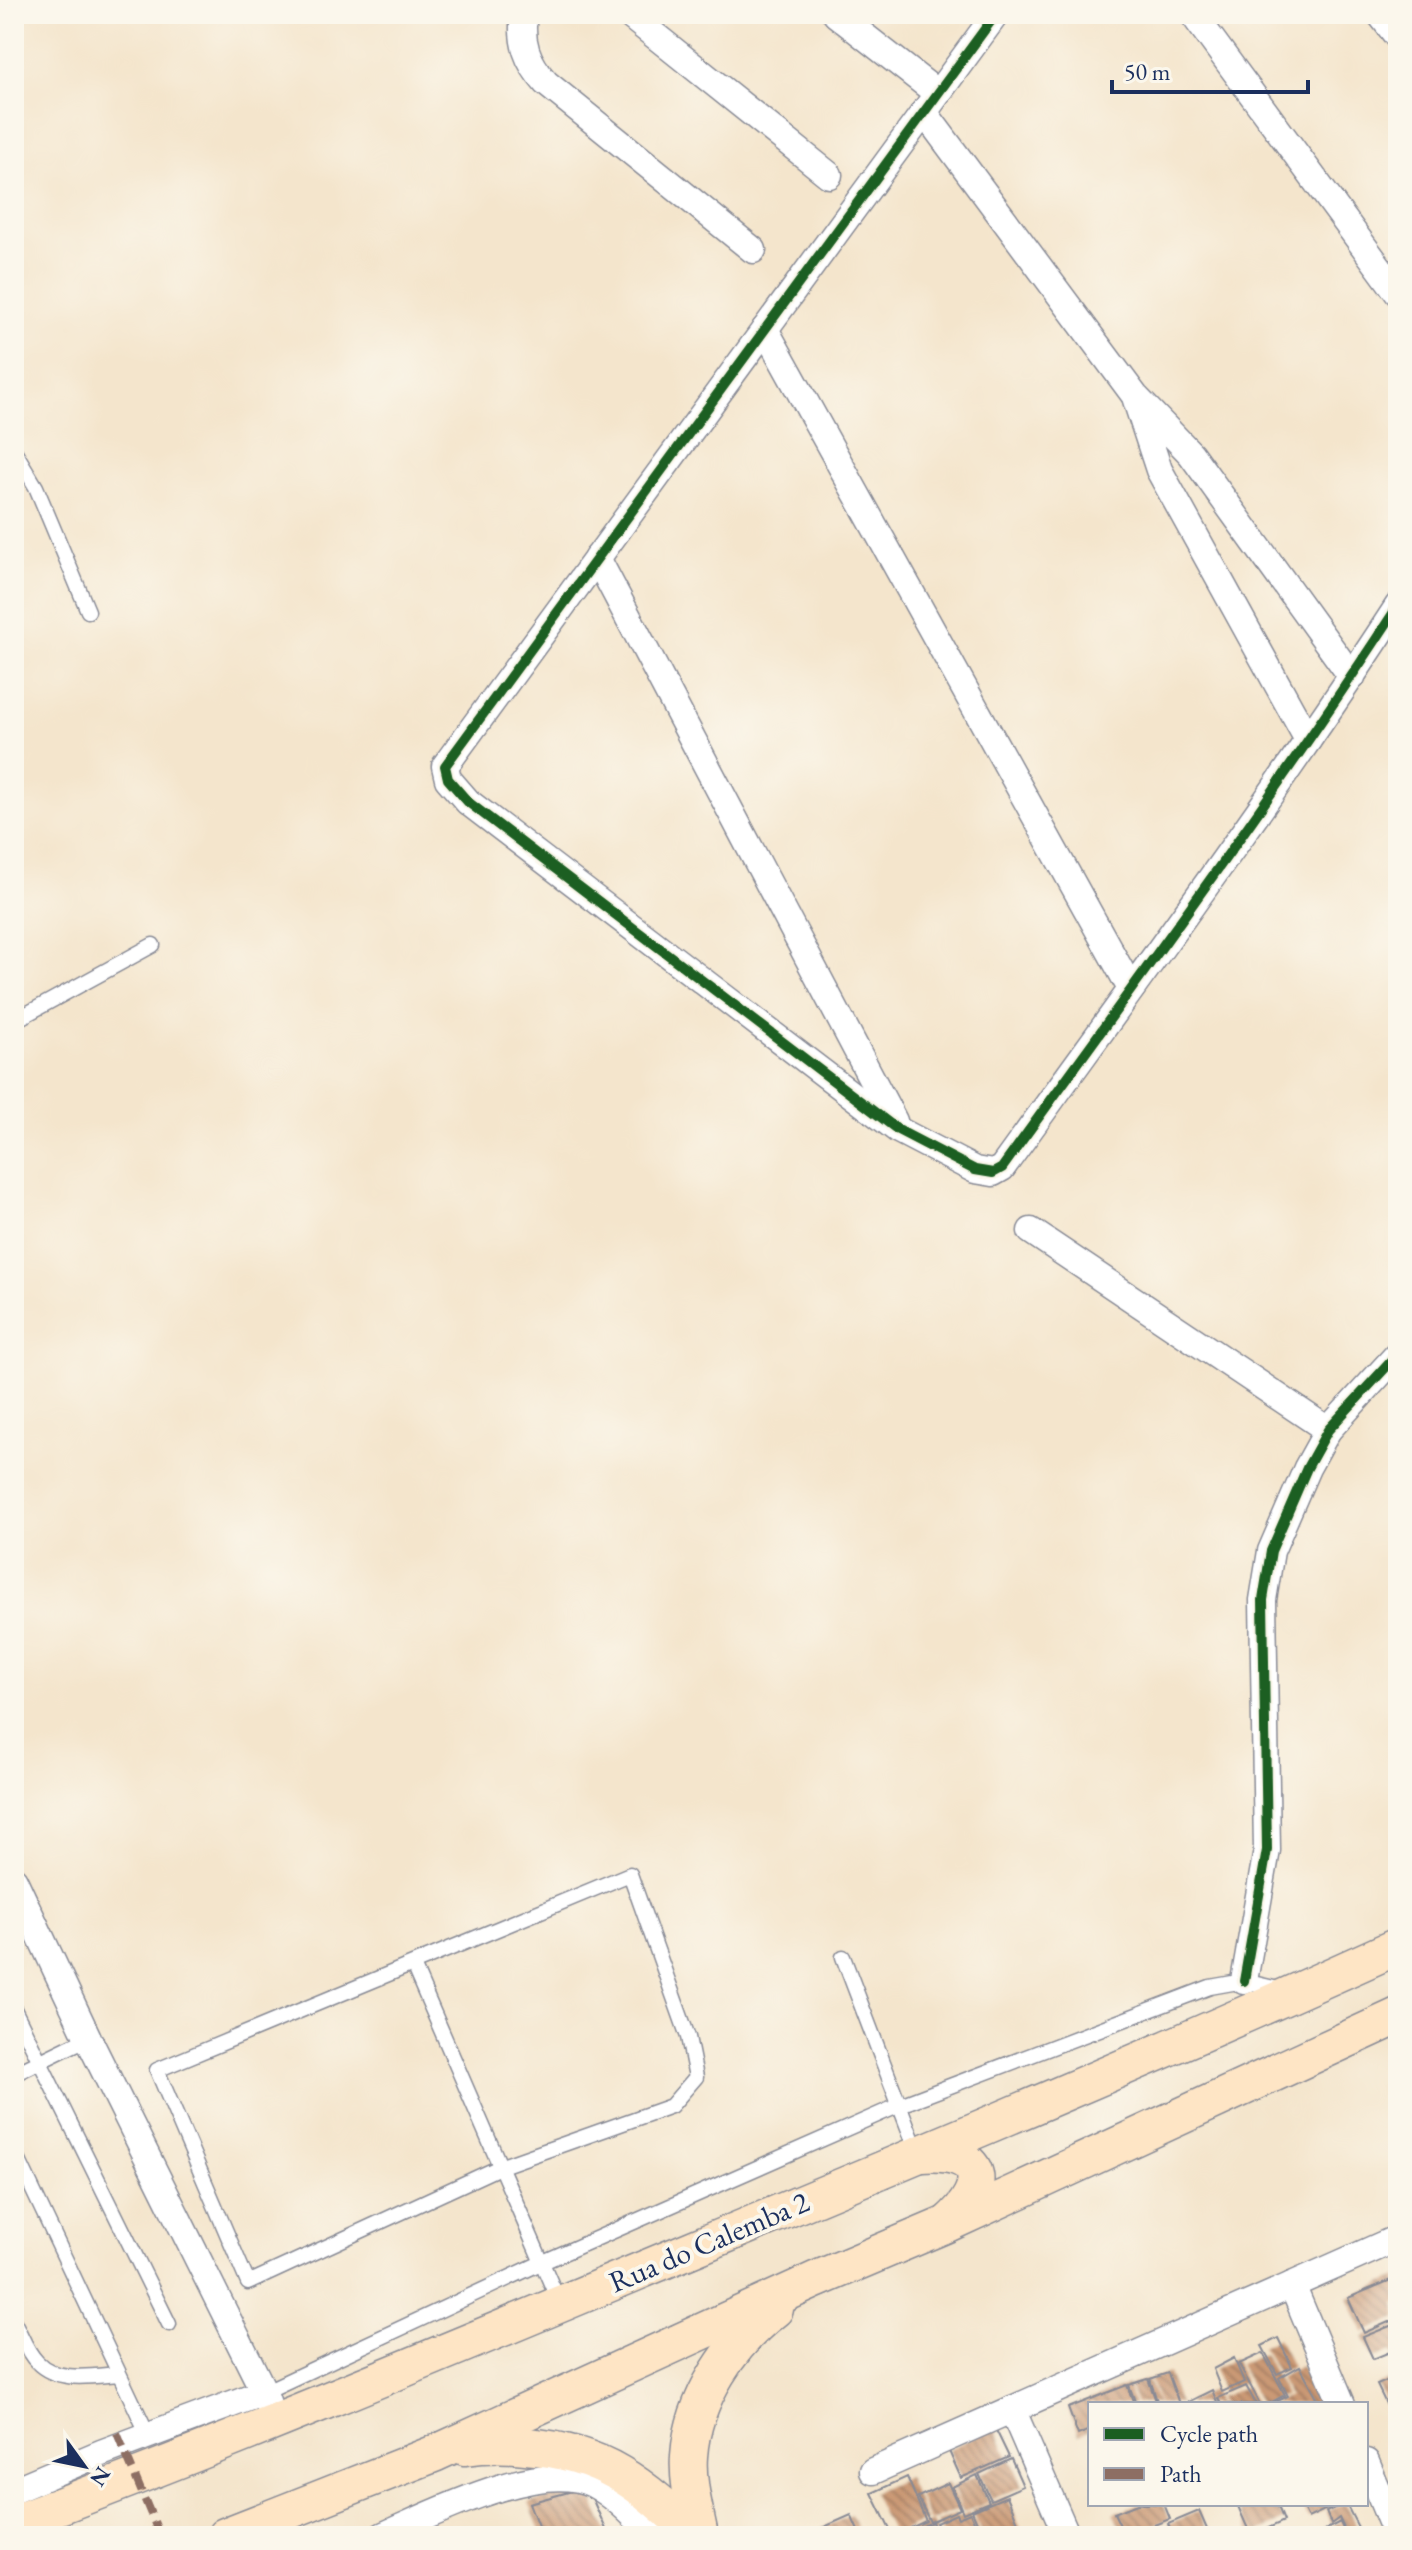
<svg xmlns="http://www.w3.org/2000/svg" width="1412" height="2550" font-family="'EB Garamond',serif">
  <style>
    .building { fill: url(#building-back-hatch) }
    .lines { fill: none; stroke-linecap: round; stroke-linejoin: round }
    .service-casing { stroke: #888a95; stroke-width: 17 }
    .minor-casing { stroke: #888a95; stroke-width: 29 }
    .secondary-casing { stroke: #888a95; stroke-width: 39 }
    .service { stroke: #fff; stroke-width: 14 }
    .minor { stroke: #fff; stroke-width: 26 }
    .secondary { stroke: #fee5c5; stroke-width: 36 }
    .quiet { stroke: #8d6e63; stroke-width: 8; stroke-dasharray: 16 8; stroke-linecap: butt }
    .cycleway-casing { stroke: #fbf7ec; stroke-width: 15 }
    .cycleway { stroke: #1b5e20; stroke-width: 10 }
    .labels { text-anchor: middle; stroke-width: 8; stroke-linejoin: round; paint-order: stroke }
    .street-label { font-size: 30px; fill: #1b2f5e; stroke: #fbf7ec }
  </style>
  <defs>
    <pattern id="building-back-hatch" width="6" height="6" patternUnits="userSpaceOnUse" patternTransform="scale(2)"><rect width="6" height="6" fill="#ca9975"/><path d="M-1 5l2 2M0 0l6 6M5-1l2 2" fill="none" stroke="#a37d63"/></pattern>
  </defs>
  <rect width="100%" height="100%" fill="#fbf7ec"/>
  <filter id="ink" filterUnits="userSpaceOnUse"><feTurbulence type="fractalNoise" baseFrequency=".0125" numOctaves="2"/><feDisplacementMap in="SourceGraphic" scale="16" xChannelSelector="R" yChannelSelector="G"/><feConvolveMatrix kernelMatrix="1 2 1 2 8 2 1 2 1" color-interpolation-filters="sRGB"/></filter>
  <filter id="wash" filterUnits="userSpaceOnUse"><feTurbulence type="fractalNoise" baseFrequency=".006" numOctaves="4" result="noise"/><feDisplacementMap in="SourceGraphic" scale="32" xChannelSelector="R" yChannelSelector="G"/><feGaussianBlur stdDeviation="1.8" result="paint"/><feColorMatrix in="noise" values="0 0 0 0 0 0 0 0 0 0 0 0 0 0 0 0 0 1.4 0 .05"/><feComposite in="paint" operator="in"/></filter>
  <g filter="url(#wash)">
    <rect width="100%" height="100%" fill="#f4e5cc"/>
    <g id="blocks">
      <!-- building -->
      <g class="building">
        <path d="M1398,2277v25l-2,1 2,15 -34,15 -16,-35z"/>
        <path d="M1395,2324l3,7v29l-2,1 -4,-10 -19,8 -10,-22z"/>
        <path d="M1278,2338l14,29 -15,7 -15,-28z"/>
        <path d="M1263,2353l22,42 -17,9h-8l-21,-40z"/>
        <path d="M1234,2358l10,24 -22,10 -9,-23z"/>
        <path d="M1300,2366l19,35 -6,3h-41l16,-8 -9,-18z"/>
        <path d="M1168,2373l11,31h-21l-8,-25z"/>
        <path d="M1398,2376v53l-21,-44z"/>
        <path d="M1148,2379l9,25h-21l-7,-19z"/>
        <path d="M1127,2385l7,19h-44v26l-12,5 -10,-27z"/>
        <path d="M1246,2386l10,18h-35l-3,-6z"/>
        <path d="M1212,2390l6,14h-29l-1,-2z"/>
        <path d="M995,2428l14,29 -48,21 -13,-29z"/>
        <path d="M1011,2459l12,27 -32,14 -12,-26z"/>
        <path d="M977,2475l12,27 -26,11 -11,-26z"/>
        <path d="M907,2477l19,44 -33,15 -21,-43z"/>
        <path d="M948,2483l12,26 -30,13 -12,-25z"/>
        <path d="M587,2487l22,49h-67l-13,-33z"/>
        <path d="M1007,2496l14,33 -16,7h-22l-11,-25z"/>
        <path d="M1137,2504h27l6,15 -45,17 -11,-23z"/>
        <path d="M1237,2504h40l7,17 -33,15z"/>
        <path d="M1301,2504h36l-29,14z"/>
        <path d="M1343,2504h3l15,29 -6,3h-7l-9,-18 -8,6 -5,-12z"/>
        <path d="M1199,2511l11,25h-37l-5,-12z"/>
        <path d="M970,2513l11,23h-39l-6,-13 20,-9 2,4z"/>
        <path d="M851,2515l8,18 -8,3h-47z"/>
        <path d="M932,2522l5,11 -6,3h-31z"/>
        <path d="M1340,2522l6,14h-21l-2,-5z"/>
        <path d="M1157,2527l4,9h-25z"/>
      </g>
    </g>
  </g>
  <g filter="url(#ink)">
    <use href="#blocks" fill-opacity="0" stroke="#888a95" stroke-width="2"/>
    <g class="lines">
      <defs>
        <g id="service">
          <path d="M14,450l22,37 52,124"/>
          <path d="M14,1021l139,-76"/>
          <path d="M630,1874l58,163 8,40 -25,29 -169,60 -254,117 -91,-213z"/>
          <path d="M843,1957l75,197"/>
          <path d="M413,1965l146,337"/>
          <path d="M14,2009l155,315"/>
          <path d="M14,2074l74,-36"/>
          <path d="M14,2150l136,289"/>
          <path d="M14,2322c7,12 12,29 23,40 20,21 55,14 81,12"/>
          <path d="M264,2392l279,-130 357,-157 310,-118 34,-6 38,9"/>
        </g>
        <g id="minor">
          <path d="M524,14c-4,28 3,48 22,69l207,167"/>
          <path d="M628,14l201,161"/>
          <path d="M836,14l101,79"/>
          <path d="M996,14l-551,752 3,13 20,23 430,328 77,40 18,3 9,-5c134,-186 271,-370 396,-562"/>
          <path d="M1193,14l205,279"/>
          <path d="M1380,14l18,23"/>
          <path d="M924,112l211,284 56,58 161,223"/>
          <path d="M765,329l366,660"/>
          <path d="M1136,400l23,70 149,270"/>
          <path d="M597,558l297,563"/>
          <path d="M1031,1231l297,199"/>
          <path d="M14,1880l74,158 176,354 10,30"/>
          <path d="M1244,1981l23,-131 -4,-250 8,-49 36,-83 21,-38 70,-76"/>
          <path d="M1292,2285l50,119"/>
          <path d="M1012,2409l55,127"/>
          <path d="M1366,2462l31,74"/>
          <path d="M873,2471l525,-233"/>
          <path d="M14,2490l87,-37 163,-61"/>
          <path d="M382,2536c50,-22 159,-78 211,-52 23,12 43,34 61,52"/>
        </g>
        <g id="secondary">
          <path d="M922,2154c61,-5 70,31 26,69"/>
          <path d="M465,2447c20,-3 41,-3 61,-1 77,6 116,38 170,90"/>
          <path d="M14,2523c228,-85 453,-180 678,-274 236,-98 473,-197 706,-303"/>
          <path d="M225,2536l211,-83 379,-173 132,-56 451,-208"/>
          <path d="M700,2536c-5,-26 -13,-53 -11,-80 4,-58 42,-113 86,-147"/>
        </g>
      </defs>
      <!-- service casing -->
      <use href="#service" class="service-casing"/>
      <!-- minor casing -->
      <use href="#minor" class="minor-casing"/>
      <!-- secondary casing -->
      <use href="#secondary" class="secondary-casing"/>
      <!-- service -->
      <use href="#service" class="service"/>
      <!-- minor -->
      <use href="#minor" class="minor"/>
      <!-- secondary -->
      <use href="#secondary" class="secondary"/>
      <!-- quiet -->
      <path class="quiet" d="M117,2433l43,103"/>
      <defs>
        <g id="cycleway">
          <path d="M996,14l-551,752 3,13 20,23 430,328 77,40 18,3 9,-5c134,-186 271,-370 396,-562"/>
          <path d="M1244,1981l23,-131 -4,-250 8,-49 36,-83 21,-38 70,-76"/>
        </g>
      </defs>
      <!-- cycleway casing -->
      <use href="#cycleway" class="cycleway-casing"/>
      <!-- cycleway -->
      <use href="#cycleway" class="cycleway"/>
    </g>
  </g>
  <g class="labels">
    <!-- street labels -->
    <g class="street-label">
      <text transform="translate(709 2242) rotate(-23)" y="10">Rua do Calemba 2</text>
    </g>
  </g>
  <!-- margin -->
  <rect width="1412" height="2550" fill="none" stroke="#fbf7ec" stroke-width="48"/>
  <!-- legend -->
  <rect x="1088" y="2402" width="280" height="104" fill="#fbf7ec" stroke="#a1a7b3" stroke-width="2"/>
  <rect x="1104" y="2428" width="40" height="12" fill="#1b5e20" stroke="#a1a7b3" stroke-width="2"/>
  <text x="1160" y="2442" font-size="24" fill="#1b2f5e">Cycle path</text>
  <rect x="1104" y="2468" width="40" height="12" fill="#8d6e63" stroke="#a1a7b3" stroke-width="2"/>
  <text x="1160" y="2482" font-size="24" fill="#1b2f5e">Path</text>
  <!-- north arrow -->
  <g transform="translate(84 2466) rotate(123)" stroke="#fbf7ec" stroke-width="6" paint-order="stroke">
  <path d="M0-6L14 30L0 20L-14 30Z" fill="#1b2f5e"/>
  <text y="-12" font-size="22" font-weight="bold" text-anchor="middle" fill="#1b2f5e">N</text>
  </g>
  <!-- scale -->
  <path d="M1112 80v12h196v-12" fill="none" stroke="#1b2f5e" stroke-width="4"/>
  <text x="1124" y="80" font-size="24" fill="#1b2f5e" stroke="#fbf7ec" stroke-width="6" paint-order="stroke">50 m</text>
</svg>
